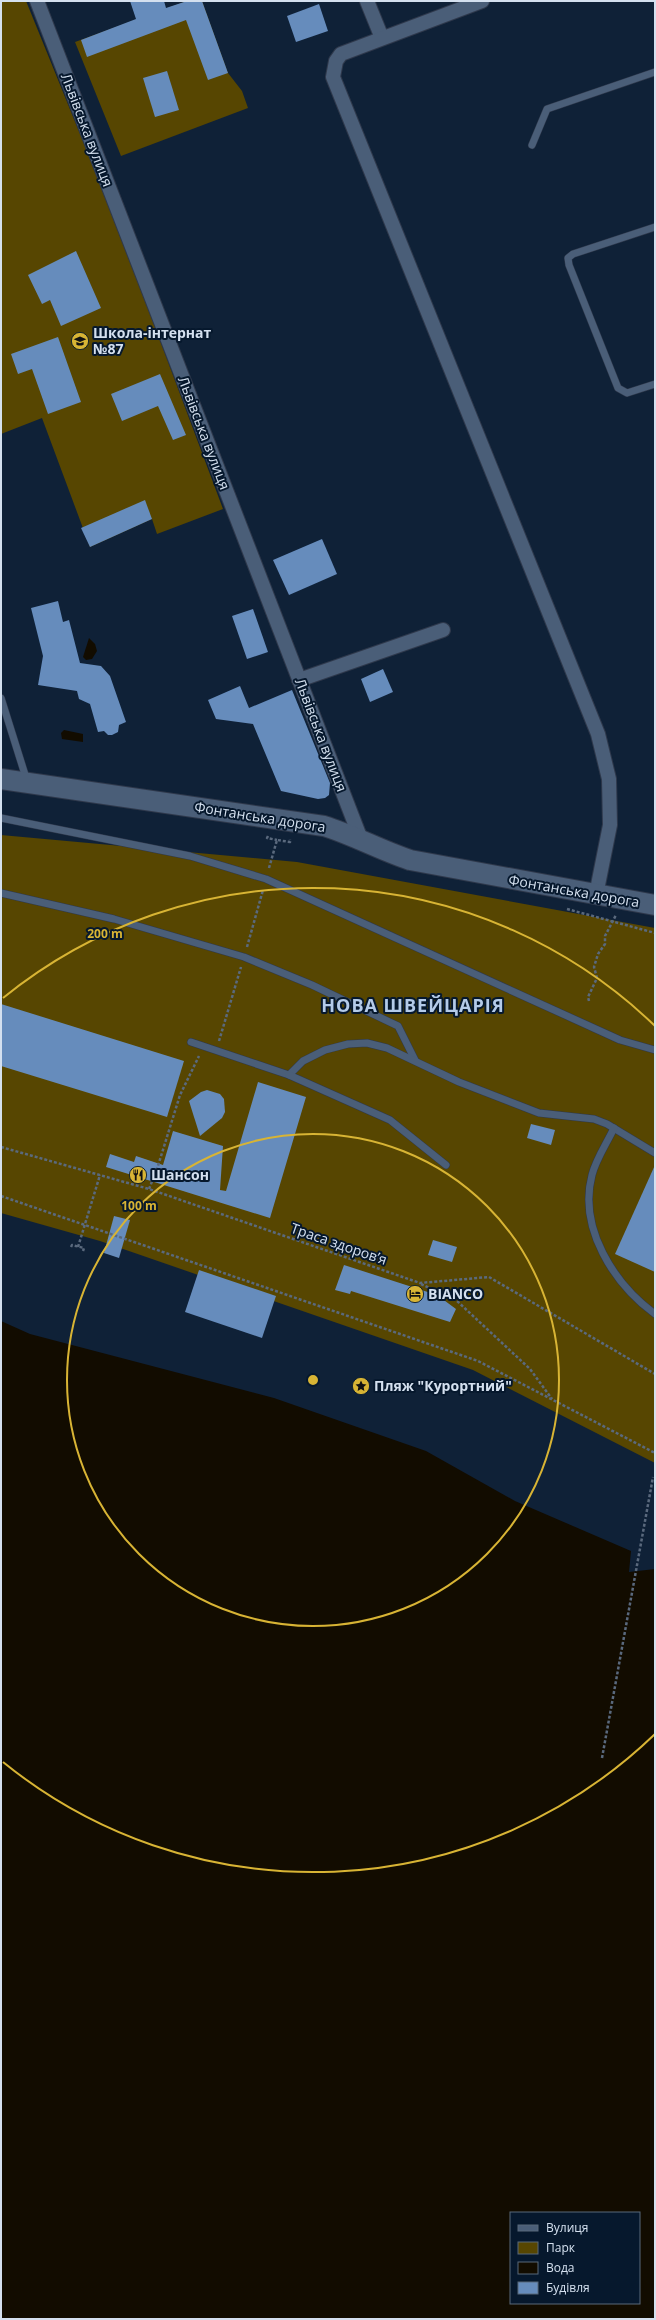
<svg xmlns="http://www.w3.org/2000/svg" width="656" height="2320" font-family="'Open Sans',sans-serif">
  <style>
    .green { fill: #574601 }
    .water { fill: #120c00; fill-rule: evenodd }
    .building { fill: #668cbc }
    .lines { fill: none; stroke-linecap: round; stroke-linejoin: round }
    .service-casing { stroke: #2f394c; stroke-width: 8 }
    .minor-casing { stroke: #2f394c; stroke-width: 16 }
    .secondary-casing { stroke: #2f394c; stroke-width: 22 }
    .path { stroke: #5a697d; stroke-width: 2.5; stroke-dasharray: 3 2; stroke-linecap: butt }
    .service { stroke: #4a5e78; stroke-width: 7 }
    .minor { stroke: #4a5e78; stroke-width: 14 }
    .secondary { stroke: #4a5e78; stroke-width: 20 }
    .ring { fill: none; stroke: #d8b434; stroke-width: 2 }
    .labels { text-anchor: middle; stroke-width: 4; stroke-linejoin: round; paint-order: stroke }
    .street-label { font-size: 14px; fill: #d4e0ef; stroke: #06182d }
    .poi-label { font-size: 14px; font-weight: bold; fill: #d4e0ef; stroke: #06182d; text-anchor: start }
    .district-label { font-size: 18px; font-weight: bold; letter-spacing: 1px; fill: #b4cbe9; stroke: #06182d }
    .centre { fill: #d8b434; stroke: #06182d; stroke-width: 2 }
    .ring-label { font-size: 12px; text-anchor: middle; font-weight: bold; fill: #d8b434; stroke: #06182d; stroke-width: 4; stroke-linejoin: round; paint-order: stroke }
  </style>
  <rect width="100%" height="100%" fill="#0f2137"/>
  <!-- green -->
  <g class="green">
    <path d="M1,1h25l89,219 108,289 -66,25 -5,-15 -62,28 -48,-129 -41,16z"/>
    <path d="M187,1h15l26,72 14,18 6,17 -127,48 -46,-114z"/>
    <path d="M1,835l296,27 358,66v535l-182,-93 -373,-129 -99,-28z"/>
  </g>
  <!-- water -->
  <g class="water">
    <path d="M89,638l6,6 2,7 -5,8 -6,1 -3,-3z"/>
    <path d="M64,730l19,4v8l-21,-3 -1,-6z"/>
    <path d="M1,1321l29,13 244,64 152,53 89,50 116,50 -2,21 26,-3v750h-654zM511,2213h128v90h-128z"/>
  </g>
  <!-- building -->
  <g class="building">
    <path d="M130,1h34l2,7 21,-7h15l26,72 -20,7 -22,-60 -99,37 -6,-17 55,-21z"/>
    <path d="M319,4l9,27 -32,11 -9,-26z"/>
    <path d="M167,71l12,39 -24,7 -12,-39z"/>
    <path d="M76,251l25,57 -40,18 -11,-26 -8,4 -14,-29z"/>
    <path d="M58,337l23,65 -33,12 -16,-45 -14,5 -7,-20z"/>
    <path d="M160,374l26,61 -13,5 -15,-34 -36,15 -11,-27z"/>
    <path d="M145,500l7,19 -62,28 -9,-19z"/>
    <path d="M322,539l15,35 -48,21 -16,-35z"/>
    <path d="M58,601l5,21 6,-2 11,43 21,3 9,10 16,46 -7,3 -1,7 -6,3h-4l-4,-4 -6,1 -8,-28 -11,-5 -2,-8 -39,-6 5,-29 -12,-48z"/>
    <path d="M253,609l15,43 -21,7 -15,-43z"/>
    <path d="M383,669l10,23 -23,10 -9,-23z"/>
    <path d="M240,686l9,22 43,-18 38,93 -1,12 -4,3 -7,1 -37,-8 -28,-67 -37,-5 -8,-19z"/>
    <path d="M1,1004l183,57 -17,56 -166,-51z"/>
    <path d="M258,1082l48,15 -36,121 -164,-51 4,-13 24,8 2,-6 27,9 10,-34 50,15 -3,44 6,1z"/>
    <path d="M207,1090l13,4 4,5 1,13 -3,6 -22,18 -11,-35 12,-9z"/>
    <path d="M531,1124l24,6 -4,15 -24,-7z"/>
    <path d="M655,1165v107l-40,-18z"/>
    <path d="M114,1216l16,4 -11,38 -15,-5z"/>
    <path d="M433,1240l24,7 -5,15 -24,-7z"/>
    <path d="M344,1265l93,30 19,14 -6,13 -99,-31 -1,3 -15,-4z"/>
    <path d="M199,1270l77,26 -14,42 -77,-26z"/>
  </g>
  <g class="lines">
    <defs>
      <g id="service">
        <path d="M532,145l15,-36 108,-37"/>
        <path d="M655,227l-82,27 -5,4 1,7 49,123 9,5 28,-9"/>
        <path d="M1,698l26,83"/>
        <path d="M1,818l189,38 76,23 354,161 35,10"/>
        <path d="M1,893l113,26 130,38 68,28 86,41 17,34"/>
        <path d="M191,1042l98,33 14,-14 22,-11 23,-6 19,-1 20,5 72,34 80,31 55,6 13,5 48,29"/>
        <path d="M289,1075l101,45 56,45"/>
        <path d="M614,1128c-7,15 -18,31 -22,47 -14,53 22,109 63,139"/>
      </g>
      <g id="minor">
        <path d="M37,1l325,841"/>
        <path d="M367,1l15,37"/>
        <path d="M482,1l-141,53 -5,7 -3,16 265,657 11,45 1,46 -14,70"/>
        <path d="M299,680l144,-50"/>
      </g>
      <path id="secondary" d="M1,779l323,47c29,9 56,24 86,34l245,45"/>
    </defs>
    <!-- service casing -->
    <use href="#service" class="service-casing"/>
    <!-- minor casing -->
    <use href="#minor" class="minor-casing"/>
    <!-- secondary casing -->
    <use href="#secondary" class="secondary-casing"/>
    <!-- path -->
    <g class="path">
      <path d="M268,836l-1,2 10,2"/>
      <path d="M269,868l8,-28 13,2v-3"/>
      <path d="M567,909l88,24"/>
      <path d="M247,947l16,-57"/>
      <path d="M589,1001l-1,-4 9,-19 -3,-11 4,-13 7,-10v-8l11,-21"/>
      <path d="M219,1041l22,-74"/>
      <path d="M1,1147l148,42 271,94 69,-6 166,97"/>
      <path d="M149,1189l8,-20 23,-74 19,-39"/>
      <path d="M1,1196l477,165 177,92"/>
      <path d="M71,1247l1,-2 12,3 -1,3"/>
      <path d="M78,1247l22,-72"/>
      <path d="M421,1284l36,17 73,68 22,30"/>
      <path d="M602,1758l51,-281"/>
    </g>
    <!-- service -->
    <use href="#service" class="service"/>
    <!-- minor -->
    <use href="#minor" class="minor"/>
    <!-- secondary -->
    <use href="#secondary" class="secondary"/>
  </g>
  <!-- distance rings -->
  <g class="ring">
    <circle cx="313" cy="1380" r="246"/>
    <path d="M655 1734A492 492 0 0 1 3 1762M3 998A492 492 0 0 1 655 1026"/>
  </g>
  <!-- icons -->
  <defs>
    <symbol id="school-disc" viewBox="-11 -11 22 22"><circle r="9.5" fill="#d8b434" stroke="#06182d"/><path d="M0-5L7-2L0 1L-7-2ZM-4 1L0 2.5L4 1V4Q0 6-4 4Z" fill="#111"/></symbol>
    <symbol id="restaurant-disc" viewBox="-11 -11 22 22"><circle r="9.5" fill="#d8b434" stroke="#06182d"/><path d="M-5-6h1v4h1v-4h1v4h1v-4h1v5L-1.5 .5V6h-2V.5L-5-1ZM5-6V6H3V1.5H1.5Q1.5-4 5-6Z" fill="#111"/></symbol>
    <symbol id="hotel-disc" viewBox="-11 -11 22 22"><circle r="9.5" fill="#d8b434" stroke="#06182d"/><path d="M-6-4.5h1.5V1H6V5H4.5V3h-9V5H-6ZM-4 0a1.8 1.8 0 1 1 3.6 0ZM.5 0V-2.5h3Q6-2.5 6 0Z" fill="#111"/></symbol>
    <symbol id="sight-disc" viewBox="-11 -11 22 22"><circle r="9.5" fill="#d8b434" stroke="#06182d"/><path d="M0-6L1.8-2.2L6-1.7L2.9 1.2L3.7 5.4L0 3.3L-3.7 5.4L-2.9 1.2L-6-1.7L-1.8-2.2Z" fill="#111"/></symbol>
  </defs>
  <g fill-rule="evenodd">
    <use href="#school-disc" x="70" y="331" width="20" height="20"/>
    <use href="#restaurant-disc" x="128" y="1165" width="20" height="20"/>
    <use href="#hotel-disc" x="405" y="1284" width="20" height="20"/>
    <use href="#sight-disc" x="351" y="1376" width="20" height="20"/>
  </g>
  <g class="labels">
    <!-- street labels -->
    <g class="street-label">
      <text transform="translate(87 130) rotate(69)" y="5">Львівська вулиця</text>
      <text transform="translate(204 433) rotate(69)" y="5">Львівська вулиця</text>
      <text transform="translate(321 735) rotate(69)" y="5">Львівська вулиця</text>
      <text transform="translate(260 817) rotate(9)" y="5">Фонтанська дорога</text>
      <text transform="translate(574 891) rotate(10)" y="5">Фонтанська дорога</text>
      <text transform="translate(339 1244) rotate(19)" y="5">Траса здоров’я</text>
    </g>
    <!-- poi labels -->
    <g class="poi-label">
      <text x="93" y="338">Школа-інтернат<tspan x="93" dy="16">№87</tspan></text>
      <text x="151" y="1180">Шансон</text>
      <text x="428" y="1299">BIANCO</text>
      <text x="374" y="1391">Пляж "Курортний"</text>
    </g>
    <!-- district labels -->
    <g class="district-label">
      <text x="413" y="1012">НОВА ШВЕЙЦАРІЯ</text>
    </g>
  </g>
  <circle cx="313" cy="1380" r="6" class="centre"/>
  <g class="ring-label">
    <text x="105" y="938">200 m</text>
    <text x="139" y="1210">100 m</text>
  </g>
  <!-- border -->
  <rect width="656" height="2320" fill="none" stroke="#d4e0ef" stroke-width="4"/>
  <!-- legend -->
  <rect x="510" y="2212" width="130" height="92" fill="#06182d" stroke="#58687b"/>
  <rect x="518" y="2225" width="20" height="6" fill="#4a5e78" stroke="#58687b"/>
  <text x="546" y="2232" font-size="12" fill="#d4e0ef">Вулиця</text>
  <rect x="518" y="2242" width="20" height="12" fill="#574601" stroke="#58687b"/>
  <text x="546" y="2252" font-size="12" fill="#d4e0ef">Парк</text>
  <rect x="518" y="2262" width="20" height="12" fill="#120c00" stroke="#58687b"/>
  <text x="546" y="2272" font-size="12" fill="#d4e0ef">Вода</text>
  <rect x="518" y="2282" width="20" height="12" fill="#668cbc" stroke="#58687b"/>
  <text x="546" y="2292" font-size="12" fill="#d4e0ef">Будівля</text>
</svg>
